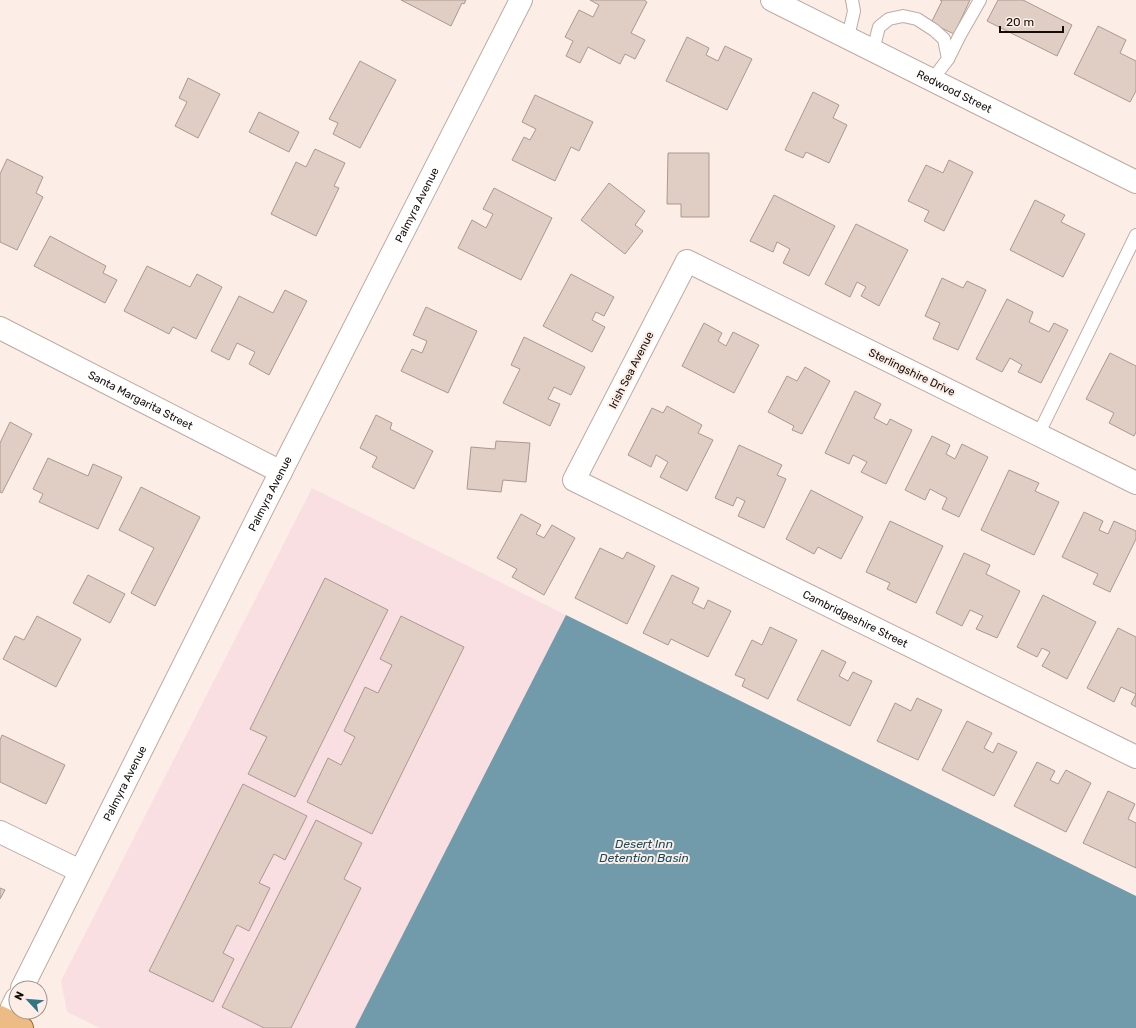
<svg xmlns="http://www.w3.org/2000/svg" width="1136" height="1028" font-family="Rubik,sans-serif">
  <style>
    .commercial { fill: #fadfe2 }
    .water { fill: #719aaa }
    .building { fill: #e0cdc4; stroke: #aa9990 }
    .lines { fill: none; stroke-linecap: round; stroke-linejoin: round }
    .service-casing { stroke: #bdaba3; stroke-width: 14 }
    .minor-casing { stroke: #bdaba3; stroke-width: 24 }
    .primary-casing { stroke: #996224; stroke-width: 24 }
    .service { stroke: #fff; stroke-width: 12 }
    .minor { stroke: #fff; stroke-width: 22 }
    .primary { stroke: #ecbc84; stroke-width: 22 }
    .labels { text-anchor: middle; stroke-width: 4; stroke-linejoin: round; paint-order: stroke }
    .street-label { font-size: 11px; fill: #140e0b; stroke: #fcede6 }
    .water-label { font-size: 12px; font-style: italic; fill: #144d5f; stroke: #fcede6 }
  </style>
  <rect width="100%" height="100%" fill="#fcede6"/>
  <!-- commercial -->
  <path class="commercial" d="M312,488l254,127 -211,413h-255l-33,-16 -6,-31z"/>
  <!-- water -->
  <path class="water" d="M566,615l570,281v132h-781z"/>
  <!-- building -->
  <g class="building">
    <path d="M401,0h65l-2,4 -2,-1 -11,23z"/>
    <path d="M590,0h54l3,2 -16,31 14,7 -10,19 -10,-5 -5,10 -32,-17 -8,16 -14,-7 7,-15 -8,-4 14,-27 14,7 6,-12z"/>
    <path d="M940,0h30l-16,34 -23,-11 11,-22z"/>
    <path d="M998,0h25l49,25 -15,31 -70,-35z"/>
    <path d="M1098,26l28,14 -6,13 16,8v30l-6,11 -56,-28z"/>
    <path d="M687,37l22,11 -3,7 12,6 7,-15 27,13 -25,51 -61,-29z"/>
    <path d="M360,61l36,19 -36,68 -27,-14 5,-11 -9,-4z"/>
    <path d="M188,78l32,16 -22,44 -23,-12 12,-24 -8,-4z"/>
    <path d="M813,92l26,13 -6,13 14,7 -18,38 -23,-11 -3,6 -18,-8z"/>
    <path d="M535,95l58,27 -14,29 -8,-4 -16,34 -43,-21 12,-23 6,3 6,-11 -14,-7z"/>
    <path d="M259,112l40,20 -10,20 -40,-20z"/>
    <path d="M315,149l30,14 -11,23 5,2 -23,48 -45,-22 25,-52 10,5z"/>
    <path d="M668,153h41v64h-28v-13h-14z"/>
    <path d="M7,159l36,18 -7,16 7,4 -26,53 -17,-8v-68z"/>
    <path d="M949,160l24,12 -29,59 -20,-10 5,-10 -21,-10 18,-36 17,8z"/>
    <path d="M609,183l36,28 -10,14 8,6 -18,23 -44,-34z"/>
    <path d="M494,188l58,30 -31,62 -63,-32 14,-28 14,8 7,-14 -10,-5z"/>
    <path d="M774,195l61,31 -26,50 -26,-13 7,-14 -13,-7 -4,10 -23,-11z"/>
    <path d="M1035,200l30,15 -4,7 24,12 -22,43 -53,-27z"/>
    <path d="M856,224l52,26 -29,56 -18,-10 5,-9 -9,-5 -7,15 -25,-13z"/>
    <path d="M50,236l56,30 -3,7 14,7 -12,23 -71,-37z"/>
    <path d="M147,266l43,21 7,-13 25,13 -26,52 -23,-12 -4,7 -45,-23z"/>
    <path d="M571,274l43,23 -10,19 -8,-4 -4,8 13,7 -13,25 -49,-26z"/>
    <path d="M942,278l21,10 4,-7 19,9 -28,60 -25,-11 7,-16 -15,-7z"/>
    <path d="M285,290l22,11 -38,74 -20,-11 6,-12 -18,-9 -8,17 -18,-9 28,-55 34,17z"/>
    <path d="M1007,299l26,13 -4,10 20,10 5,-9 14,7 -27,53 -23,-11 4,-7 -12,-7 -8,14 -26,-13z"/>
    <path d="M426,307l51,24 -29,62 -47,-22 11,-22 10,4 5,-12 -14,-6z"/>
    <path d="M704,323l18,10 -4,8 8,5 7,-14 26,13 -25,48 -52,-27z"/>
    <path d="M524,337l61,30 -14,28 -17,-8 -6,12 12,5 -10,22 -47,-23 17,-34 -9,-4z"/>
    <path d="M1110,353l26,13v66l-2,4 -25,-13 5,-10 -28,-14z"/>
    <path d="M805,367l25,14 -28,53 -10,-4 2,-4 -26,-14 19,-36 10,5z"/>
    <path d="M855,391l26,13 -7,14 13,7 3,-6 22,11 -26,54 -25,-12 6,-10 -14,-7 -4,9 -24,-11z"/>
    <path d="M667,406l35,19 -4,8 15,7 -26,51 -27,-14 8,-15 -12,-7 -5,12 -23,-12 24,-47 11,5z"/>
    <path d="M376,415l16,8 -2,6 43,22 -19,38 -42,-22 5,-10 -17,-9z"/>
    <path d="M10,422l22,12 -30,59 -2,-1v-49z"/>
    <path d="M932,436l18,9 -4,9 9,5 7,-15 26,13 -29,60 -17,-8 5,-11 -17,-9 -5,11 -20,-10z"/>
    <path d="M496,441l34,2 -4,39 -23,-2 -2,12 -34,-3 4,-42 24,2z"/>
    <path d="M739,445l43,20 -5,10 9,4 -22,49 -26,-12 7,-15 -8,-4 -4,9 -18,-8z"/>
    <path d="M48,458l40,18 5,-12 29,13 -24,52 -59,-27 4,-8 -10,-5z"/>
    <path d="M1009,470l30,13 -4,8 24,11 -25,53 -53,-25z"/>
    <path d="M141,487l59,30 -45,89 -24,-13 23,-45 -35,-18z"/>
    <path d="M811,490l52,27 -22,42 -23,-12 -4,7 -28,-15z"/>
    <path d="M1084,512l19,9 -4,9 9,4 6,-13 22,10v8l-26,53 -17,-8 5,-10 -36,-17z"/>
    <path d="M521,514l20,11 -5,9 8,4 8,-13 23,13 -31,57 -32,-18 5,-8 -20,-11z"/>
    <path d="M890,521l53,25 -27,57 -29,-14 3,-6 -24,-11z"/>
    <path d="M600,548l23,11 4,-7 28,14 -28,58 -52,-26z"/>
    <path d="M964,553l26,12 -4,9 34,17 -23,47 -21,-9 7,-13 -13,-6 -8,16 -26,-13z"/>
    <path d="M88,575l37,19 -15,29 -37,-20z"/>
    <path d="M672,575l27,13 -7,15 12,6 4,-9 23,11 -23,46 -37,-18 -3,6 -25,-12z"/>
    <path d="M325,578l63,32 -93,187 -47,-23 19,-37 -17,-8z"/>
    <path d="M1043,595l53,27 -29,57 -25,-13 8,-14 -8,-4 -5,9 -20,-10z"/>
    <path d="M37,616l44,23 -25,48 -53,-28 12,-23 9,4z"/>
    <path d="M401,616l63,31 -92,187 -65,-32 21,-44 13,7 14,-28 -11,-6 21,-44 13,6 14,-28 -12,-6z"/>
    <path d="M770,627l27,13 -29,59 -26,-13 3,-7 -10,-4 17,-35 10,5z"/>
    <path d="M1118,628l18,9v70l-5,-3 5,-10 -15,-7 -7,15 -27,-14z"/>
    <path d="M822,650l24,12 -7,14 9,5 5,-9 19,9 -22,45 -53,-26z"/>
    <path d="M917,698l25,12 -24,50 -41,-19 18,-38 16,8z"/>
    <path d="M967,721l25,12 -8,15 9,5 5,-10 19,9 -23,44 -52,-26z"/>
    <path d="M2,735l63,30 -19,39 -46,-22v-42z"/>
    <path d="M1037,762l18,9 -5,9 8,4 8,-14 25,13 -25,49 -52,-26z"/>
    <path d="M243,784l64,32 -22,44 -11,-6 -15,29 11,5 -21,43 -12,-6 -14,28 11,6 -21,43 -64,-31z"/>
    <path d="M1108,791l27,13 -7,15 8,4v45l-53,-25z"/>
    <path d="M316,820l46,23 -18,36 17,9 -70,140h-27l-42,-21z"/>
    <path d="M0,888l5,2 -5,9z"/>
  </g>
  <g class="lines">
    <defs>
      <g id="service">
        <path d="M848,37l6,-26 -2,-11"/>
        <path d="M873,50l6,-23 10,-8 14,-3 14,3 17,11 10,9 4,20 -16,21"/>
        <path d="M948,59l12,-24 20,-35"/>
        <path d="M1038,435l98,-200"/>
      </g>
      <g id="minor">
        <path id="s1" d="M772,0l364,182"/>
        <path id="s2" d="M0,328l281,144"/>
        <path id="s3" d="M1136,483l-449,-222 -113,219 562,277"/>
        <path d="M0,832l80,39"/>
        <path id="s4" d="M22,988l238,-475 261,-513"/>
        <path d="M2,1028l14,-29"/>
      </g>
      <path id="primary" d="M0,1017l22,11"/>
    </defs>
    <!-- service casing -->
    <use href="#service" class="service-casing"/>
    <!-- minor casing -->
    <use href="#minor" class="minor-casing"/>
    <!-- primary casing -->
    <use href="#primary" class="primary-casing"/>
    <!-- service -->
    <use href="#service" class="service"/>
    <!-- minor -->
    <use href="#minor" class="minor"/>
    <!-- primary -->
    <use href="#primary" class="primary"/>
  </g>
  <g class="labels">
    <!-- street labels -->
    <g class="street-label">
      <text dy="4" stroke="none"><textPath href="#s1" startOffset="204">Redwood Street</textPath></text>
      <text dy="4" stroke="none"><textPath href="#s4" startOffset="877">Palmyra Avenue</textPath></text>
      <text transform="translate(631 370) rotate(-63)" y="4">Irish Sea Avenue</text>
      <text transform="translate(912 372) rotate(26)" y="4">Sterlingshire Drive</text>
      <text dy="4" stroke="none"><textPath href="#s2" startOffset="158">Santa Margarita Street</textPath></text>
      <text dy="4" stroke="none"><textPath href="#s4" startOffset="553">Palmyra Avenue</textPath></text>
      <text dy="4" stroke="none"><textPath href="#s3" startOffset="1061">Cambridgeshire Street</textPath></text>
      <text dy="4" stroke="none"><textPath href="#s4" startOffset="229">Palmyra Avenue</textPath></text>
    </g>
    <!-- water labels -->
    <g class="water-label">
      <text x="644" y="848">Desert Inn<tspan x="644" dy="14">Detention Basin</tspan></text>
    </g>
  </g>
  <!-- north arrow -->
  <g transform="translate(28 1000) rotate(296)"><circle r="19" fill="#fcede6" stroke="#9f948e"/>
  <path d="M0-3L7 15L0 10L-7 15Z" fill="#337587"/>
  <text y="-6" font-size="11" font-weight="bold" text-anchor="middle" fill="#140e0b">N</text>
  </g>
  <!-- scale -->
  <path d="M1000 26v6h63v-6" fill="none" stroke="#140e0b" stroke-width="2"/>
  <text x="1006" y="26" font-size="12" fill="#140e0b" stroke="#fcede6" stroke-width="3" paint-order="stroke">20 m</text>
</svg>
